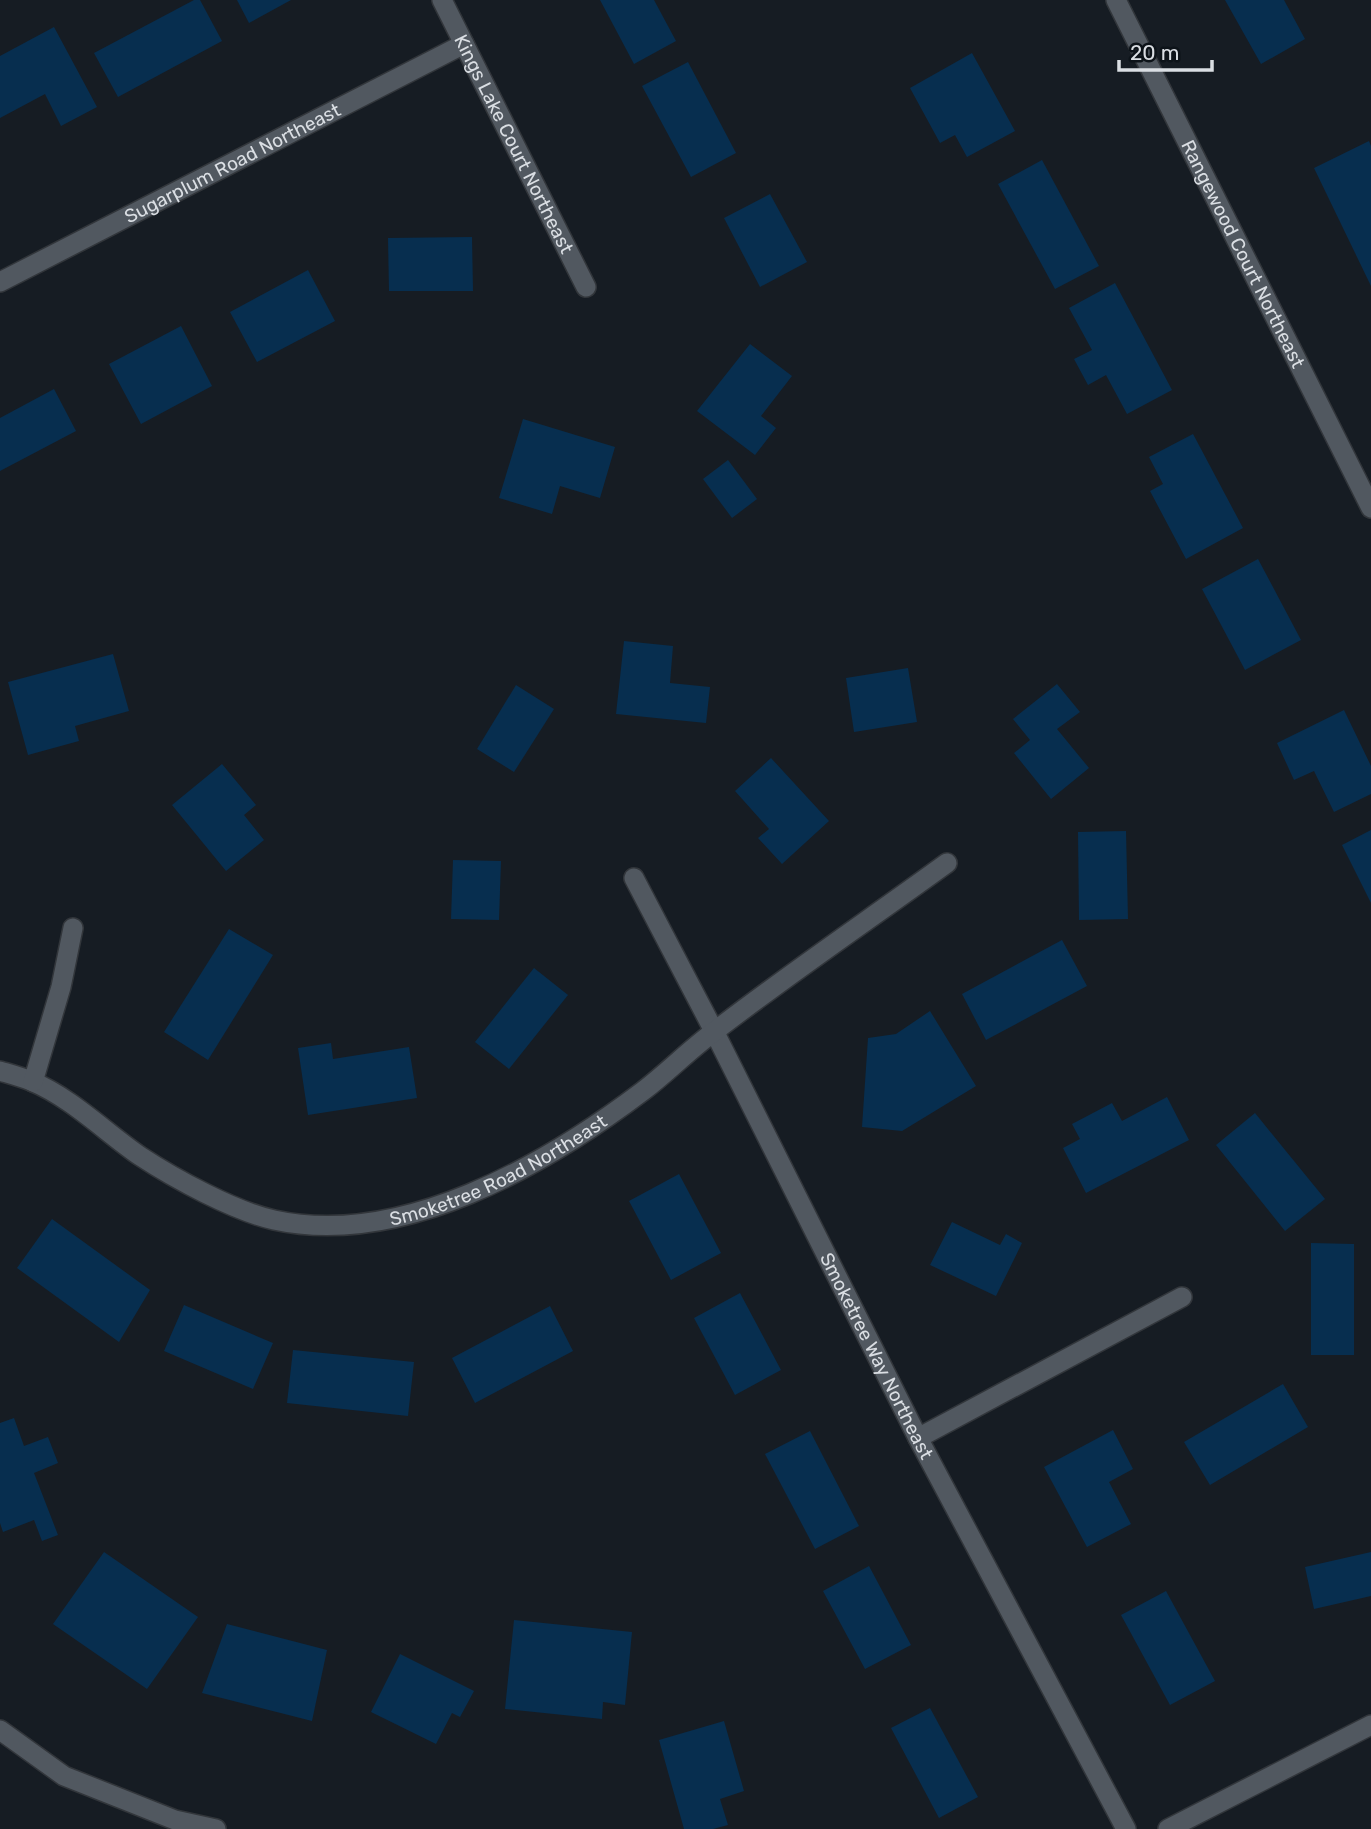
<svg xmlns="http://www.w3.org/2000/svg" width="1371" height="1829" font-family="Rubik,sans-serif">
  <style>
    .building { fill: #072e4f }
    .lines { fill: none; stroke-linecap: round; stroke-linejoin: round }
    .minor-casing { stroke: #32363b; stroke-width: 22 }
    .minor { stroke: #515860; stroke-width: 19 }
    .labels { text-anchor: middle; stroke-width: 5; stroke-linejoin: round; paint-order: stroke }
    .street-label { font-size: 19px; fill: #dadee3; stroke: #0d1319 }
  </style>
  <rect width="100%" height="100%" fill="#161c23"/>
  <!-- building -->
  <g class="building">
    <path d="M194,0h6l22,41 -104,56 -24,-44z"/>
    <path d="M237,0h54l-42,23z"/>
    <path d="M600,0h54l22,41 -42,23z"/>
    <path d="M1225,0h59l21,39 -44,25z"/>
    <path d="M54,27l43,80 -36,19 -16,-32 -45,24v-62z"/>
    <path d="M972,53l43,78 -48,26 -12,-22 -15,8 -30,-55z"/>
    <path d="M688,62l48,91 -45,24 -49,-91z"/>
    <path d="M1369,141l2,5v140l-57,-118z"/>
    <path d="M1042,160l57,106 -44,23 -57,-105z"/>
    <path d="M770,194l37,68 -47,25 -36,-69z"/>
    <path d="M472,237l1,54h-84l-1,-53z"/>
    <path d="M308,270l27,51 -78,41 -27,-50z"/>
    <path d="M1115,283l57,107 -45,24 -21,-39 -18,10 -14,-26 18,-9 -23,-42z"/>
    <path d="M181,326l31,60 -71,38 -32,-60z"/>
    <path d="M750,344l42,32 -31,40 15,12 -21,27 -58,-44z"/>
    <path d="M54,389l22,42 -76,40v-53z"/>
    <path d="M523,419l92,28 -15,51 -40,-12 -8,28 -53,-16z"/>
    <path d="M1193,434l50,94 -57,31 -36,-68 13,-7 -14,-27z"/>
    <path d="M728,460l29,39 -25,19 -29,-39z"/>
    <path d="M1258,559l43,81 -56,30 -43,-81z"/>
    <path d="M624,641l49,5 -3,37 40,4 -4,36 -90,-9z"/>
    <path d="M113,654l16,57 -54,15 4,15 -51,14 -20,-73z"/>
    <path d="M908,668l9,54 -63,10 -8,-54z"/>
    <path d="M1057,684l23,28 -23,17 32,39 -38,31 -37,-46 16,-13 -17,-21z"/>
    <path d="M516,685l38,24 -40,63 -37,-23z"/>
    <path d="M1344,710l27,56v28l-37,18 -20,-41 -20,9 -17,-37z"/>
    <path d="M771,758l58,63 -47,43 -24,-26 11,-9 -34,-38z"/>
    <path d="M222,764l34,41 -12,10 20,25 -38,31 -54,-66z"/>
    <path d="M1371,830v73l-29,-58z"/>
    <path d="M1126,831l2,88 -49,1 -1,-88z"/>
    <path d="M453,860l48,1 -2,59 -48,-1z"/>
    <path d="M229,929l44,26 -65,105 -44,-28z"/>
    <path d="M1062,940l25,46 -101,54 -24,-46z"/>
    <path d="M534,968l34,27 -59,74 -34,-27z"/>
    <path d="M930,1011l46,75 -74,45 -40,-4 6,-89 28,-4z"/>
    <path d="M331,1043l2,16 76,-12 8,51 -109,17 -10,-67z"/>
    <path d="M1167,1097l22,43 -103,53 -23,-45 17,-9 -8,-15 40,-21 10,18z"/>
    <path d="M1255,1113l70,86 -40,32 -69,-86z"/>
    <path d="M679,1174l42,79 -50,27 -42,-79z"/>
    <path d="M52,1219l98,71 -31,52 -102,-74z"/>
    <path d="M952,1222l48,23 6,-11 16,9 -26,53 -66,-31z"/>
    <path d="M1311,1243l43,1v111h-43z"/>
    <path d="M740,1293l41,77 -46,25 -41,-77z"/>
    <path d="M184,1305l89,38 -20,46 -89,-38z"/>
    <path d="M550,1306l23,45 -98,52 -23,-45z"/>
    <path d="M293,1350l121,12 -6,54 -121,-13z"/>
    <path d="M1283,1384l25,43 -98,58 -26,-43z"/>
    <path d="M14,1418l10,28 24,-9 10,26 -24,10 24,62 -16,6 -8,-21 -31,12 -3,-9v-100z"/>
    <path d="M1113,1430l20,39 -24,13 22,42 -44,23 -43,-80z"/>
    <path d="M810,1431l49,95 -44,23 -50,-95z"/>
    <path d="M104,1552l94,65 -51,72 -94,-65z"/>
    <path d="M1371,1552v44l-57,13 -9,-42z"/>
    <path d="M869,1566l42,79 -46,24 -42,-78z"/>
    <path d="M1166,1591l49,90 -45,24 -49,-90z"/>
    <path d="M514,1620l118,12 -7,73 -22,-3 -1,17 -97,-10z"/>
    <path d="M227,1624l100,26 -15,71 -110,-28z"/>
    <path d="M400,1654l74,37 -14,26 -8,-4 -16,31 -65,-32z"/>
    <path d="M930,1708l48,89 -39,21 -48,-90z"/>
    <path d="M724,1721l20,70 -24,8 8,26 -15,4h-29l-25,-89z"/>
  </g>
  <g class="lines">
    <defs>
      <g id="minor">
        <path id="s1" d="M442,0l144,287"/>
        <path id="s2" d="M1116,0l255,508"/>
        <path id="s3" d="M0,282l464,-238"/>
        <path id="s4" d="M634,878l80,153 204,407 208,391"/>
        <path id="s5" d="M0,1071c10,3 21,6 31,10 41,17 74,51 109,75 35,23 94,55 134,64 128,28 271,-55 369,-129 25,-19 47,-42 72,-60 75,-58 155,-112 232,-168"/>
        <path d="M33,1082l28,-95 12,-59"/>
        <path d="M918,1438l264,-141"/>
        <path d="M0,1730l64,46 111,44 41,9"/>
        <path d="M1168,1829l203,-104"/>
      </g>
    </defs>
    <!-- minor casing -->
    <use href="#minor" class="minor-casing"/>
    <!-- minor -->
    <use href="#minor" class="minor"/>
  </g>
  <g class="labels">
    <!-- street labels -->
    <g class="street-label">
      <text dy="7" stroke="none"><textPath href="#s1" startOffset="161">Kings Lake Court Northeast</textPath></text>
      <text dy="7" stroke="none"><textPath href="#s3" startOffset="261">Sugarplum Road Northeast</textPath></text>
      <text dy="7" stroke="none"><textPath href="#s2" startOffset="284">Rangewood Court Northeast</textPath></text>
      <text dy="7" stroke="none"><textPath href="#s5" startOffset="550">Smoketree Road Northeast</textPath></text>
      <text dy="7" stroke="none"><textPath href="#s4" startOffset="536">Smoketree Way Northeast</textPath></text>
    </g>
  </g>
  <!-- scale -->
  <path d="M1119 60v10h93v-10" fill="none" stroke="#dadee3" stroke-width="3.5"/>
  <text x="1130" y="60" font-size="21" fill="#dadee3" stroke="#0d1319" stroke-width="5" paint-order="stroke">20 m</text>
</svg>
